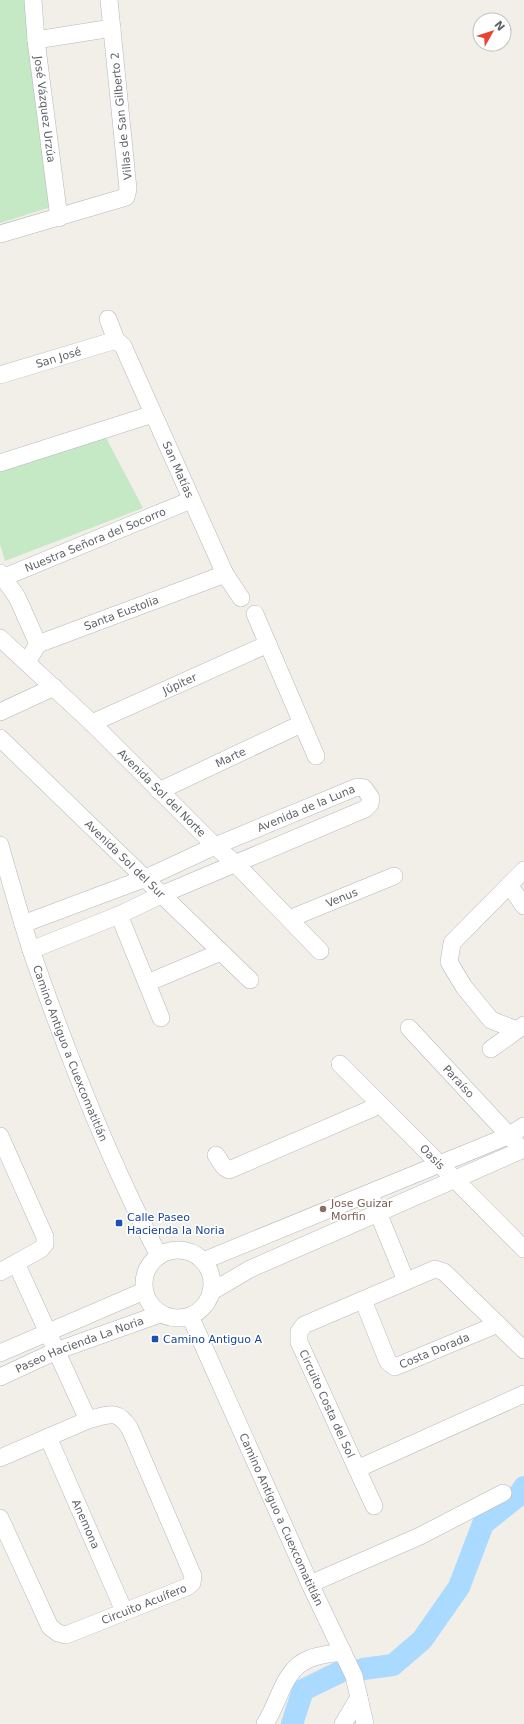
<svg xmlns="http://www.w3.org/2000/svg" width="524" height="1724" font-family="'DejaVu Sans',sans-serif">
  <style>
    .green { fill: #c5e8c5 }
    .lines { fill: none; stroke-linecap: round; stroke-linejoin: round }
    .river { stroke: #aadaff; stroke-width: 22 }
    .minor-casing { stroke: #b5b8bc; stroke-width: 18 }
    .minor { stroke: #fff; stroke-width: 17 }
    .education-dot { fill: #8d6e63; stroke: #fff; stroke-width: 1.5 }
    .transit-dot { fill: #1a4fb4; stroke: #fff; stroke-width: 1.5 }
    .labels { text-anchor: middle; stroke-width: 3.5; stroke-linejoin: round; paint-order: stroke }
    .street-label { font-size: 11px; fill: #5f6368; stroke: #fff }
    .education-label { font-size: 11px; fill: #785e54; stroke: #fff; text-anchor: start }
    .transit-label { font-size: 11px; fill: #164399; stroke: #fff; text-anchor: start }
  </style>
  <rect width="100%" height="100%" fill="#f1efe8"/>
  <!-- green -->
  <g class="green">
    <path d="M0,0h26l25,207 -51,16z"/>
    <path d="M105,436l38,72 -138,53 -5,-17v-80z"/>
  </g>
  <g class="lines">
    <!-- river -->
    <g class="river">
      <path d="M363,1669l30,-4 29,-25 37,-53 24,-63 35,-28 6,-9"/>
      <path d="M292,1724l11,-34 37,-18"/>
    </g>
    <defs>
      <g id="minor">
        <path id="s1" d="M33,0l3,40 23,178"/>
        <path d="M36,40l76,-12"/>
        <path d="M0,234l126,-37 2,-8 -19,-189"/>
        <path id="s2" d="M108,319l8,21 7,6 102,228 16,24"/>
        <path id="s3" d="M0,375l116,-35"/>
        <path d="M0,463l153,-49"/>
        <path d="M0,573l17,24 21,47"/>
        <path id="s4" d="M0,579l191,-79"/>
        <path d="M255,614l61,142"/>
        <path id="s5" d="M0,638l92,85 123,123 21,18 84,87"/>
        <path id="s6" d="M27,662l11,-18 187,-70"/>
        <path d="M0,712l54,-25"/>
        <path id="s7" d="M92,723l176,-79"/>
        <path id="s8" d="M0,738l250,242"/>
        <path id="s9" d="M159,791l142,-67"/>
        <path id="s10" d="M0,845c10,35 20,70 31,105 36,104 77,208 128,306"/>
        <path d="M509,885l15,21"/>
        <path d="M119,915l42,103"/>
        <path id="s11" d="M289,919l105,-43"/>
        <path id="s12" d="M23,924l123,-46 69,-32 142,-59 7,1 7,10 -1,6 -5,5 -202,85 -44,21 -88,35"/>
        <path d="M147,983l74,-31"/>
        <path id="s13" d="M409,1028l107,115"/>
        <path d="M517,1030l-26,-10 -27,-33 -15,-25 3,-19 72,-73"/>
        <path d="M491,1049l33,-24"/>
        <path id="s14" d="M340,1064l184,185"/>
        <path d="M0,1136l45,101v7l-4,5 -41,23"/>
        <path d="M216,1155l8,12 5,3 151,-65"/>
        <path d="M374,1203l32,78"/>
        <circle cx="178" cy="1284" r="34"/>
        <path d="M203,1261l305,-125 16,-10"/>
        <path d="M211,1292l39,-23 274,-120"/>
        <path id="s15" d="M363,1300l25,62 7,5 103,-43"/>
        <path id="s16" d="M190,1316l120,268 44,92 11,48"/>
        <path id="s17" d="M524,1350l-80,-78 -9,-3 -131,56 -5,7v10l58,127 167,-75"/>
        <path d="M0,1353l144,-62"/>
        <path id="s18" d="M0,1377l56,-26 104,-37"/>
        <path id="s19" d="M48,1437l76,174"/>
        <path d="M0,1458l88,-38"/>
        <path d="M357,1469l17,37"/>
        <path id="s20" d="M0,1518l50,109 8,6 8,2 121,-48 5,-4 1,-7 -63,-147c-12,-21 -22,-14 -42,-9l-72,-157"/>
        <path d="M310,1584l110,-48 83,-43"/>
        <path d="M265,1724c14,-21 18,-55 44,-65 11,-5 23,-5 34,-7"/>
        <path d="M343,1724l16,-27"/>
      </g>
    </defs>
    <!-- minor casing -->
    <use href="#minor" class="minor-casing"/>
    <!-- minor -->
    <use href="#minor" class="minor"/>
  </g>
  <!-- markers -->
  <circle class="education-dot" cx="323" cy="1209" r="4"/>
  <g class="transit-dot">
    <rect x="115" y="1219" width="8" height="8" rx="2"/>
    <rect x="151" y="1335" width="8" height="8" rx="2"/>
  </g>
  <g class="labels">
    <!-- street labels -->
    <g class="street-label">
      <text dy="4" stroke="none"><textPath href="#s1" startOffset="110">José Vázquez Urzúa</textPath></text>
      <text transform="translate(121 116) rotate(-96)" y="4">Villas de San Gilberto 2</text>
      <text dy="4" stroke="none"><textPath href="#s3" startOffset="61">San José</textPath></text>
      <text dy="4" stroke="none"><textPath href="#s2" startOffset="167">San Matías</textPath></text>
      <text dy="4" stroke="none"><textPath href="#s4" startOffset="103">Nuestra Señora del Socorro</textPath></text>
      <text dy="4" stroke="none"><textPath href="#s6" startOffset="110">Santa Eustolia</textPath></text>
      <text dy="4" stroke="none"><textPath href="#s7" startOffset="96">Júpiter</textPath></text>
      <text dy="4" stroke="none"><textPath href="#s9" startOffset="79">Marte</textPath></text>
      <text dy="4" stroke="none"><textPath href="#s5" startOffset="224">Avenida Sol del Norte</textPath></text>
      <text dy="4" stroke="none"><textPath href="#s12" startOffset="306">Avenida de la Luna</textPath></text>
      <text dy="4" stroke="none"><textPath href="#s8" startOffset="174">Avenida Sol del Sur</textPath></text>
      <text dy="4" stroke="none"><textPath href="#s11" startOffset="57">Venus</textPath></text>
      <text dy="4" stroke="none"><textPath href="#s10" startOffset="220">Camino Antiguo a Cuexcomatitlán</textPath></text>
      <text dy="4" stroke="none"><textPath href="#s13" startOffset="73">Paraíso</textPath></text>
      <text dy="4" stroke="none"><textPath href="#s14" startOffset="131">Oasis</textPath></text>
      <text dy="4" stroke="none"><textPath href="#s18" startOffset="86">Paseo Hacienda La Noria</textPath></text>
      <text dy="4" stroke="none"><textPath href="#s15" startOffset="118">Costa Dorada</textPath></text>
      <text dy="4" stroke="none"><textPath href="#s17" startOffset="350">Circuito Costa del Sol</textPath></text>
      <text dy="4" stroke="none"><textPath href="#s16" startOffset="223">Camino Antiguo a Cuexcomatitlán</textPath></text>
      <text dy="4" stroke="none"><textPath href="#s19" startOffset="95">Anemona</textPath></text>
      <text dy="4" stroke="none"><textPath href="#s20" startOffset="222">Circuito Acuífero</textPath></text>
    </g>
    <!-- education labels -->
    <g class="education-label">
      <text x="331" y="1207">Jose Guizar<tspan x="331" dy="13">Morfin</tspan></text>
    </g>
    <!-- transit labels -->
    <g class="transit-label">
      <text x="127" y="1221">Calle Paseo<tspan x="127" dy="13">Hacienda la Noria</tspan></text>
      <text x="163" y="1343">Camino Antiguo A</text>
    </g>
  </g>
  <!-- north arrow -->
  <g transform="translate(492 32) rotate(51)"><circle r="19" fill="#ffffff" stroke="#bfc1c3"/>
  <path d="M0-3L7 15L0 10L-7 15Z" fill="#ea4335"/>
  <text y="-6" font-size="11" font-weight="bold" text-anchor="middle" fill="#5f6368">N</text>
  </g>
</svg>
